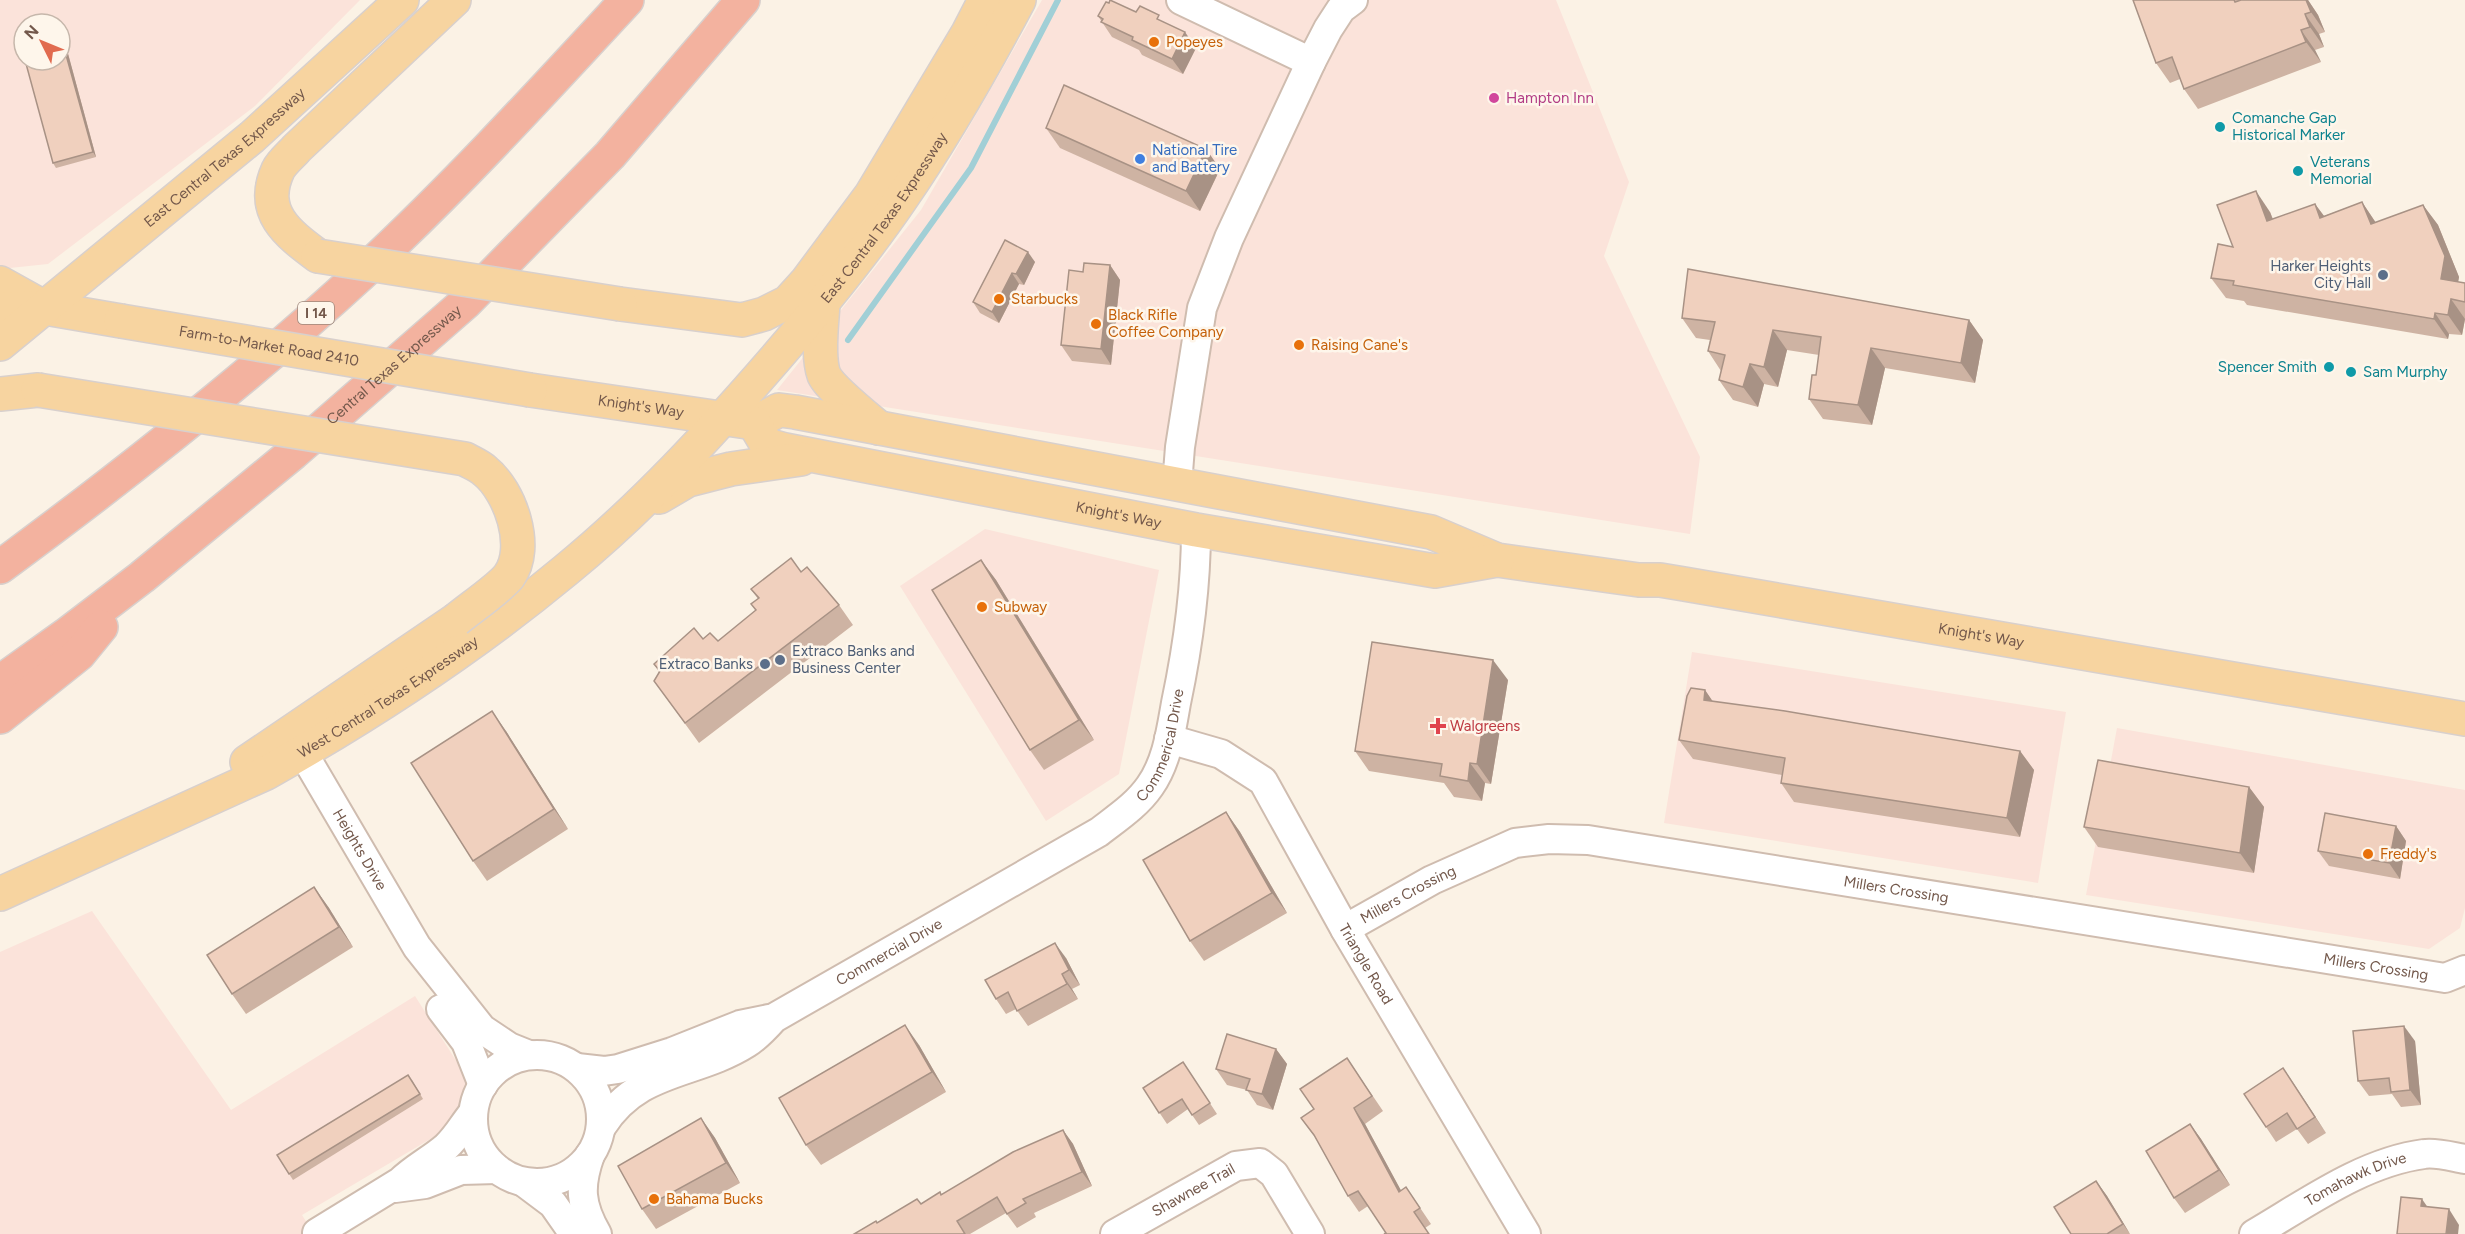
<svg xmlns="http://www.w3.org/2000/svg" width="2465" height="1234" font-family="Figtree,sans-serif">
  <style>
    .commercial { fill: #fbe3da; fill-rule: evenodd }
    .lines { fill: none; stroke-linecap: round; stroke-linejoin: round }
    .stream { stroke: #a1cfd6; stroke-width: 6 }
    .minor-casing { stroke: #cfbcaf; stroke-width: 32 }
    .major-casing { stroke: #d8d0cd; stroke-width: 36 }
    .highway-casing { stroke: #d8d0cd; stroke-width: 36 }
    .minor { stroke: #fff; stroke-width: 28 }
    .major { stroke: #f7d4a0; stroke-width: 33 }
    .highway { stroke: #f3b29f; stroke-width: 33 }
    .major-bridge-casing { stroke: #d8d0cd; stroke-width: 36; stroke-linecap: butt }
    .major-bridge { stroke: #f7d4a0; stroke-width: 33 }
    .wall { fill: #ceb3a3 }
    .shaded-wall { fill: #a89285 }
    .building { fill: #f0d0be; stroke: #a89285; stroke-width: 1.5 }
    .food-dot { fill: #e8710a; stroke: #fef6eb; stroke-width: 2 }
    .hotel-dot { fill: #d1479c; stroke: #fef6eb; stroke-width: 2 }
    .culture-dot { fill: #0f9aa8; stroke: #fef6eb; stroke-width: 2 }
    .shop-dot { fill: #3f7fe0; stroke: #fef6eb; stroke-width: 2 }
    .service-dot { fill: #5c6f8a; stroke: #fef6eb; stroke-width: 2 }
    .health-dot { fill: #e0444e; stroke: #fef6eb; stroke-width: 2 }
    .labels { text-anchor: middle; stroke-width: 5; stroke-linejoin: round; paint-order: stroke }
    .shield { fill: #fef6eb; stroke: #9d877b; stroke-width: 1.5 }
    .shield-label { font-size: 14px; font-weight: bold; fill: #73584b }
    .food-label { font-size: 15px; fill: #c56008; stroke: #fef6eb; text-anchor: start }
    .hotel-label { font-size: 15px; fill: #b23c85; stroke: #fef6eb; text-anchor: start }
    .culture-label { font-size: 15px; fill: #0d838f; stroke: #fef6eb; text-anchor: start }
    .shop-label { font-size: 15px; fill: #366cbe; stroke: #fef6eb; text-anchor: start }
    .street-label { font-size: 15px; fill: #73584b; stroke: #fef6eb }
    .service-label { font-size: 15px; fill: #4e5e75; stroke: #fef6eb; text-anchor: end }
    .health-label { font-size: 15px; fill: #be3a42; stroke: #fef6eb; text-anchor: start }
  </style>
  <rect width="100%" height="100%" fill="#fbf2e5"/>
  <!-- commercial -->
  <g class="commercial">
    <path d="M0,0h360l-105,106 -207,158 -48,5zM24,24h36v36h-36z"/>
    <path d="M1042,0h514l73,182 -25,74 96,201 -10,77 -913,-144 144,-180z"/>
    <path d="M985,529l174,41 -40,204 -73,47 -146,-235z"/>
    <path d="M1692,652l374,60 -28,171 -374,-60z"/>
    <path d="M2117,728l348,62v118l-5,20 -31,21 -343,-54z"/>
    <path d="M92,911l139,199 184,-114 54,85 -7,27 -8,17 -152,90 12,19h-314v-282z"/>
  </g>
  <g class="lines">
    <!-- stream -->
    <path class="stream" d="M848,340l123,-172 87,-168"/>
    <defs>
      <g id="minor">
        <path d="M1181,0l130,62"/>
        <path d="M1177,485l3,-38 22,-139 27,-70 82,-176 17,-33 13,-20 12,-9"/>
        <path id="s1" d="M1169,739l52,15 42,27 82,148 181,305"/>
        <path id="s2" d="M303,753l114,194 65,82 27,18 20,8"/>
        <path id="s3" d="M1345,929l87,-49 83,-37 34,-4 39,1 857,138 20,-8"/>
        <path d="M441,1009l25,33 17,43"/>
        <circle cx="537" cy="1119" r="64"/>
        <path d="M577,1068l27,3 14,-2 54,-17 68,-27 29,-6"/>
        <path id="s4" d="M602,1126c37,-58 93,-50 145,-83 11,-7 19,-16 27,-25l325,-186c18,-14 38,-27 51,-46 17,-24 21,-55 26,-83 12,-57 20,-115 20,-173"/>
        <path d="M590,1155c-11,31 -10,50 7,79"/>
        <path d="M525,1183l28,21 21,30"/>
        <path d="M395,1188l30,-4 36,-14 36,-1"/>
        <path d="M317,1233l83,-51c14,-14 31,-22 46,-35 11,-10 17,-22 26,-33"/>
        <path id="s5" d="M1115,1234l121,-68 24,-3 14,11 36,60"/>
        <path id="s6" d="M2254,1234c53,-31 109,-72 170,-80 12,-2 29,3 41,5"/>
      </g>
      <g id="major">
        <path d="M318,256c-31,-23 -59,-44 -40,-86 4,-8 13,-15 19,-22l157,-148"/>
        <path d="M0,283l45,25"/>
        <path d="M823,303c-1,20 -6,53 1,72 6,13 42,42 55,53"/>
        <path d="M620,304l122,16 22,-6 24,-12 19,-21 64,-86 97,-162 17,-33"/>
        <path d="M0,309l45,-1 76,13"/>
        <path id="s7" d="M0,344l252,-207 150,-137"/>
        <path id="s8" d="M530,390l224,33 25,-13 16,2 636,120 66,28 142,20h21l24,4 781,135"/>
        <path d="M0,394l38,-4"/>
        <path id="s9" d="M754,423l13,22 18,5 411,80 239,41 62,-11"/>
        <path d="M659,497l29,-17 43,-11 70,-10"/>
        <path d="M247,762l209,-142"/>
        <path id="s10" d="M0,894l266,-121c105,-59 207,-126 300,-203 77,-63 144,-136 209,-211 44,-51 88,-104 126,-160 44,-64 82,-131 118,-199"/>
      </g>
      <g id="highway">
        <path d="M0,567c125,-92 248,-189 362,-294 93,-86 179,-180 265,-273"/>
        <path id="s11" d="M0,682l66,-47 76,-58 151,-124 173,-151 144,-147 133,-155"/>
        <path d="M0,717l79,-63 22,-27"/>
      </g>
    </defs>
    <!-- minor casing -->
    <use href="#minor" class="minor-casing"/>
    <!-- major casing -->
    <use href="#major" class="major-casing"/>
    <!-- highway casing -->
    <use href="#highway" class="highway-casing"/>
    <!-- minor -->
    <use href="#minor" class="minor"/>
    <!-- major -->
    <use href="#major" class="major"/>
    <!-- highway -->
    <use href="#highway" class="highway"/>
    <defs>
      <g id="major-bridge">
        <path d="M318,256l302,48"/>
        <path id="s12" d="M121,321l409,69"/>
        <path d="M38,390l427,69c7,4 15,7 20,12 25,20 45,76 24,105 -9,12 -40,33 -53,44"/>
      </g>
    </defs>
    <!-- major-bridge casing -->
    <use href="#major-bridge" class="major-bridge-casing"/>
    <!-- major-bridge -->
    <use href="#major-bridge" class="major-bridge"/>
  </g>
  <!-- wall -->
  <g class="wall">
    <path d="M2133,0h175l10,15 7,17 -6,2 5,13 -9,3 6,12 -123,47 -14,-20 -4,-10 -10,4 -14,-20z"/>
    <path d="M1136,12l28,10 32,26 -13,26 -41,-19 -3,-5 -27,-13 -14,-21z"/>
    <path d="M63,44l4,6 29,107 -40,11 -3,-5z"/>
    <path d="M1046,128l160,21 14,20 -20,42 -140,-63z"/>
    <path d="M2362,202l14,21 47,-18 15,20 21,52 -1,5 7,1v36l-3,16 -13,-1 -1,5 -201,-34 -3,-4 -18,-3 -15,-20 22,-31 37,-35 3,7 42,-15 9,12z"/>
    <path d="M1005,240l30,22 -11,23 -5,-1 -20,39 -19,-10 -7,-11z"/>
    <path d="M1110,265l10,15 -9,85 -39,-4 -11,-16 22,-73z"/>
    <path d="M1682,318l287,2 14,20 -8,43 -90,-15 -13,57 -49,-6 -14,-20 7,-24 3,-20 -32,-5 -9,37 -14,-3 -6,23 -25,-7 -14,-20 2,-9 -13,-20 2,-11 -14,-2z"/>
    <path d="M981,560l15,20 98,160 -50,30 -14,-20z"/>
    <path d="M801,572l38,33 14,20 -154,118 -45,-62 5,-9 -5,-8 49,-25 15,2 38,-30 -5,-7 7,-5 -7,-10z"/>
    <path d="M1508,680l-17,104 -6,-1 -3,18 -28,-4 -10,-14 -75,-12 -14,-20z"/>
    <path d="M1705,690l7,11 308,50 14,19 -14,67 -226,-35 -13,-19 1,-8 -89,-16 -14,-19z"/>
    <path d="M506,731l62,98 -81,52 -14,-20z"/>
    <path d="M2249,787l15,20 -10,66 -156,-26 -14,-20z"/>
    <path d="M1226,812l14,20 47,81 -83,48 -14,-20z"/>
    <path d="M2396,826l10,15 -6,38 -71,-13 -11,-15z"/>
    <path d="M314,887l15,21 24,39 -107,67 -14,-20z"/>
    <path d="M1066,958l14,27 -8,4 6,10 -50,27 -12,-17 -10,5 -10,-15z"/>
    <path d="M2415,1041l6,64 -20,2 -9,-13 -23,2 -11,-15z"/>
    <path d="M919,1045l27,47 -125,73 -15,-20z"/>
    <path d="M1276,1049l11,15 -14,46 -16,-5 -10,-15 -20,-5 -11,-16z"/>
    <path d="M1347,1058l36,53 -18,13 36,67 5,-4 25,37 -6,4 -39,5 -18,-27 -9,6 -11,-16 -31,-56 -16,-22 13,-9z"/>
    <path d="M1183,1062l34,52 -18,11 -11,-16 -21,15 -24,-36z"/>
    <path d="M2283,1068l43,65 -18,11 -11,-15 -21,13 -10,-15z"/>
    <path d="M412,1080l11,19 -130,81 -16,-25z"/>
    <path d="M701,1118l14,20 25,45 -84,46 -14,-20z"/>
    <path d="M2190,1124l11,15 29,46 -45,28 -11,-15z"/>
    <path d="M1063,1130l10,14 19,42 -58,27 2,4 -19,11 -11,-15 -36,21h-116l88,-40z"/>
    <path d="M2096,1181l11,15 23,38h-59z"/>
  </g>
  <!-- shaded-wall -->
  <g class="shaded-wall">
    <path d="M2306,0h2l10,15 7,17 -14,-20z"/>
    <path d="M2305,14l14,20 5,13 -14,-20z"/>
    <path d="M2301,30l14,20 6,12 -15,-20z"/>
    <path d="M1185,32l11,16 -13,26 -11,-15z"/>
    <path d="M63,44l4,6 29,107 -3,-5z"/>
    <path d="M1206,149l14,20 -20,42 -14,-20z"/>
    <path d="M2256,191l14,21 11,30 -14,-21z"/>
    <path d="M2362,202l14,21 -5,1z"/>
    <path d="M2315,204l15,20 -10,-6z"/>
    <path d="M2423,205l15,20 21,52 -4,22 -14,-20z"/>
    <path d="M1028,252l7,10 -11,23 -8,-11z"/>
    <path d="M1110,265l10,15 -9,85 -10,-16z"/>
    <path d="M1012,273l7,11 -20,39 -7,-11z"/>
    <path d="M2451,299l14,20 -3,16 -14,-20z"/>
    <path d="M2435,313l14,21 -1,5 -14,-20z"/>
    <path d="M1969,320l14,20 -8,43 -14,-20z"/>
    <path d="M1773,330l14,20 -9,37 -14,-20z"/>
    <path d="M1871,348l14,20 -13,57 -14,-20z"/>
    <path d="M1750,364l14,20 -6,23 -15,-20z"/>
    <path d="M981,560l15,20 98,160 -15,-20z"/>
    <path d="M1493,660l15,20 -17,104 -14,-20z"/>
    <path d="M1705,690l13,19 -14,-9z"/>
    <path d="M492,711l14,20 62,98 -14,-20z"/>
    <path d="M2020,751l14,19 -14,67 -13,-19z"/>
    <path d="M1470,763l15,20 -3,18 -14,-20z"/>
    <path d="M2249,787l15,20 -10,66 -14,-20z"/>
    <path d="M1226,812l14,20 47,81 -15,-20z"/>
    <path d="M2396,826l10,15 -6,38 -11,-16z"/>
    <path d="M314,887l15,21 24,39 -14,-20z"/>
    <path d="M1055,943l11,15 14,27 -11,-15z"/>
    <path d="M1062,974l10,15 6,10 -11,-15z"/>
    <path d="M905,1025l14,20 27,47 -14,-20z"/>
    <path d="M2404,1026l11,15 6,64 -11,-15z"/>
    <path d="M1276,1049l11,15 -14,46 -11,-16z"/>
    <path d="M2283,1068l11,16 32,49 -11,-16z"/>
    <path d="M1354,1108l11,16 45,83 -11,-15z"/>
    <path d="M701,1118l14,20 25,45 -14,-20z"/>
    <path d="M2190,1124l11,15 29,46 -11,-15z"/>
    <path d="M1063,1130l10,14 19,42 -10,-14z"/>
    <path d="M2096,1181l11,15 23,38 -7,-10z"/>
    <path d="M2422,1199l11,16 -12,-9z"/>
    <path d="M2449,1209l10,16 -1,9h-12z"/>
  </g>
  <!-- building -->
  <g class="building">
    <path d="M1110,0l26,12 4,-6 19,9 -2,4 28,13 -13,27 -40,-19 1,-3 -32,-15 2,-3 -5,-3 8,-14 3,1z"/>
    <path d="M2133,0h101l1,2 6,-2h65l5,12 -6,2 5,13 -9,3 5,12 -122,47 -12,-32 -16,6z"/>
    <path d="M63,44l30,108 -40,11 -28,-103h35v-15z"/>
    <path d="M1064,85l142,64 -20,42 -140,-63z"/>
    <path d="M2256,191l11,30 48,-17 5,14 42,-16 9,22 52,-19 22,51 -4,23 24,4v19l-14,-3 -3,16 -13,-2 -1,6 -201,-34 1,-4 -23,-3 7,-34 15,3 -16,-42z"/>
    <path d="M1005,240l23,12 -12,22 -4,-1 -20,39 -19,-10z"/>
    <path d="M1084,263l26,2 -9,84 -40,-4 8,-75 14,2z"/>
    <path d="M1688,269l281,51 -8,43 -90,-15 -13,57 -49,-6 3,-24h4l5,-38 -48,-7 -9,37 -14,-3 -7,23 -24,-7 6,-25 -17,-4 7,-29 -33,-4z"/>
    <path d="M791,558l10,14 6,-5 32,38 -154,118 -31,-42 6,-10 -6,-7 40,-36 9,11 7,-6 8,8 38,-31 -5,-6 8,-6 -8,-9z"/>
    <path d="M981,560l98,160 -49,30 -98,-160z"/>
    <path d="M1372,642l121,18 -16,104 -7,-1 -2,18 -28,-5 2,-12 -87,-13z"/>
    <path d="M1691,688l14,2 -1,10 81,11 235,40 -13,67 -226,-35 4,-25 -106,-18 8,-44z"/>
    <path d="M492,711l62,98 -81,52 -62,-98z"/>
    <path d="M2098,760l151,27 -9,66 -156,-26z"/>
    <path d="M1226,812l46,81 -82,48 -47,-81z"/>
    <path d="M2325,813l71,13 -7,37 -71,-12z"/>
    <path d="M314,887l25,40 -107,67 -25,-39z"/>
    <path d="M1055,943l14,27 -7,4 5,10 -50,27 -9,-19 -12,7 -11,-19z"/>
    <path d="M905,1025l27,47 -126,73 -27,-47z"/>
    <path d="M2404,1026l6,64 -19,2 -2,-14 -31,3 -5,-50z"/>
    <path d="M1227,1034l49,15 -14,45 -16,-4 4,-11 -34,-10z"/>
    <path d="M1347,1058l25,38 -18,12 45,84 7,-5 14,21 -6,4 15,22h-45l2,-1 -28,-42 -10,5 -34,-61 -13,-17 13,-9 -14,-20z"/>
    <path d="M1183,1062l27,41 -18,12 -10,-16 -23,14 -16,-25z"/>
    <path d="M2283,1068l32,49 -18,12 -10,-16 -21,14 -22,-33z"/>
    <path d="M408,1075l12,19 -131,80 -12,-19z"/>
    <path d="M701,1118l25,45 -84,46 -24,-43z"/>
    <path d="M2190,1124l29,46 -45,28 -28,-47z"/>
    <path d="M1063,1130l19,42 -59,27 3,4 -19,11 -10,-17 -40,24 8,13h-111l22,-13 1,2 40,-24 4,5 19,-12 1,3 72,-43z"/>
    <path d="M2096,1181l27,43 -16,10h-36l-17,-27z"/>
    <path d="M2401,1197l21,2 -1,7 28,3 -3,25h-49z"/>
  </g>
  <!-- markers -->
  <g class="food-dot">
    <circle cx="1154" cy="42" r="6"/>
    <circle cx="999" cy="299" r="6"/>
    <circle cx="1096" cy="324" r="6"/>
    <circle cx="1299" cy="345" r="6"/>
    <circle cx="982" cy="607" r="6"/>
    <circle cx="2368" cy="854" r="6"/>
    <circle cx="654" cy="1199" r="6"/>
  </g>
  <circle class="hotel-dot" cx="1494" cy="98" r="6"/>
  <g class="culture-dot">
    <circle cx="2220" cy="127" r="6"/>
    <circle cx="2298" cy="171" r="6"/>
    <circle cx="2329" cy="367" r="6"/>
    <circle cx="2351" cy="372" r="6"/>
  </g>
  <circle class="shop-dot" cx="1140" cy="159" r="6"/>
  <g class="service-dot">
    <circle cx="2383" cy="275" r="6"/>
    <circle cx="780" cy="660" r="6"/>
    <circle cx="765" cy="664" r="6"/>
  </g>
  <path class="health-dot" d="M1435 717h6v6h6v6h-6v6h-6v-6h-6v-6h6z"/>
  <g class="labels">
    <!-- shield labels -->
    <rect class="shield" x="298" y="302" width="36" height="22" rx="4.5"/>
    <g class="shield-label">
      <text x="316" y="318">I 14</text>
    </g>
    <!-- food labels -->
    <g class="food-label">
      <text x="1166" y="47">Popeyes</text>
      <text x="1011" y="304">Starbucks</text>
      <text x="1108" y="320">Black Rifle<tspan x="1108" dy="17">Coffee Company</tspan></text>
      <text x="1311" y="350">Raising Cane's</text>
      <text x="994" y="612">Subway</text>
      <text x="2380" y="859">Freddy's</text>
      <text x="666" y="1204">Bahama Bucks</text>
    </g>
    <!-- hotel labels -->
    <g class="hotel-label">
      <text x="1506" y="103">Hampton Inn</text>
    </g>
    <!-- culture labels -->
    <g class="culture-label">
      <text x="2232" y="123">Comanche Gap<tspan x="2232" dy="17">Historical Marker</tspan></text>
      <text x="2310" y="167">Veterans<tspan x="2310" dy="17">Memorial</tspan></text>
      <text x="2317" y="372" text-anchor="end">Spencer Smith</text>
      <text x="2363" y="377">Sam Murphy</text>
    </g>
    <!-- shop labels -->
    <g class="shop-label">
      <text x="1152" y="155">National Tire<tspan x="1152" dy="17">and Battery</tspan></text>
    </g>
    <!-- street labels -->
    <g class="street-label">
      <text dy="5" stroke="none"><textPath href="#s7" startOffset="292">East Central Texas Expressway</textPath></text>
      <text dy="5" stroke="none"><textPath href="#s10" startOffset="1131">East Central Texas Expressway</textPath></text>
      <text dy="5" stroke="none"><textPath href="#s12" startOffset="150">Farm-to-Market Road 2410</textPath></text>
      <text dy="5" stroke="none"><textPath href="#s11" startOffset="506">Central Texas Expressway</textPath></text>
      <text dy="5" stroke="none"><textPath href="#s8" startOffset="112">Knight's Way</textPath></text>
      <text dy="5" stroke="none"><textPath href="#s9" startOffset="384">Knight's Way</textPath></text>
      <text dy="5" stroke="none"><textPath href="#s8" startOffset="1480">Knight's Way</textPath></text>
      <text dy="5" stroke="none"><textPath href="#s10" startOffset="436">West Central Texas Expressway</textPath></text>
      <text dy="5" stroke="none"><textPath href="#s4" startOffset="693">Commerical Drive</textPath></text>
      <text dy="5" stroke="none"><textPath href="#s2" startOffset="112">Heights Drive</textPath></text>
      <text dy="5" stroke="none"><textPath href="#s3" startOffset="576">Millers Crossing</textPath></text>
      <text dy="5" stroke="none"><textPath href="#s3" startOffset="72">Millers Crossing</textPath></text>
      <text dy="5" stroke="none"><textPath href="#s4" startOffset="340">Commercial Drive</textPath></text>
      <text dy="5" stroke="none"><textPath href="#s1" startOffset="314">Triangle Road</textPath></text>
      <text dy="5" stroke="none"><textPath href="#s3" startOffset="1062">Millers Crossing</textPath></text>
      <text dy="5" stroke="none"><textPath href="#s6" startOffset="116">Tomahawk Drive</textPath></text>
      <text dy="5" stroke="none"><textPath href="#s5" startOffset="90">Shawnee Trail</textPath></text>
    </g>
    <!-- service labels -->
    <g class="service-label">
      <text x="2371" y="271">Harker Heights<tspan x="2371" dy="17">City Hall</tspan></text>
      <text x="792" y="656" text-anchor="start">Extraco Banks and<tspan x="792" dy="17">Business Center</tspan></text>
      <text x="753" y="669">Extraco Banks</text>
    </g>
    <!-- health labels -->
    <g class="health-label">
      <text x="1450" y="731">Walgreens</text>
    </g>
  </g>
  <!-- north arrow -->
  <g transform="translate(42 42) rotate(313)"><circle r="28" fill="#fef6eb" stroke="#c6b7ab" stroke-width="1.5"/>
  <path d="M0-4.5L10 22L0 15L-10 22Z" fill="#e16b4f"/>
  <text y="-9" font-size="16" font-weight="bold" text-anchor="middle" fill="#73584b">N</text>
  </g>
</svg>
